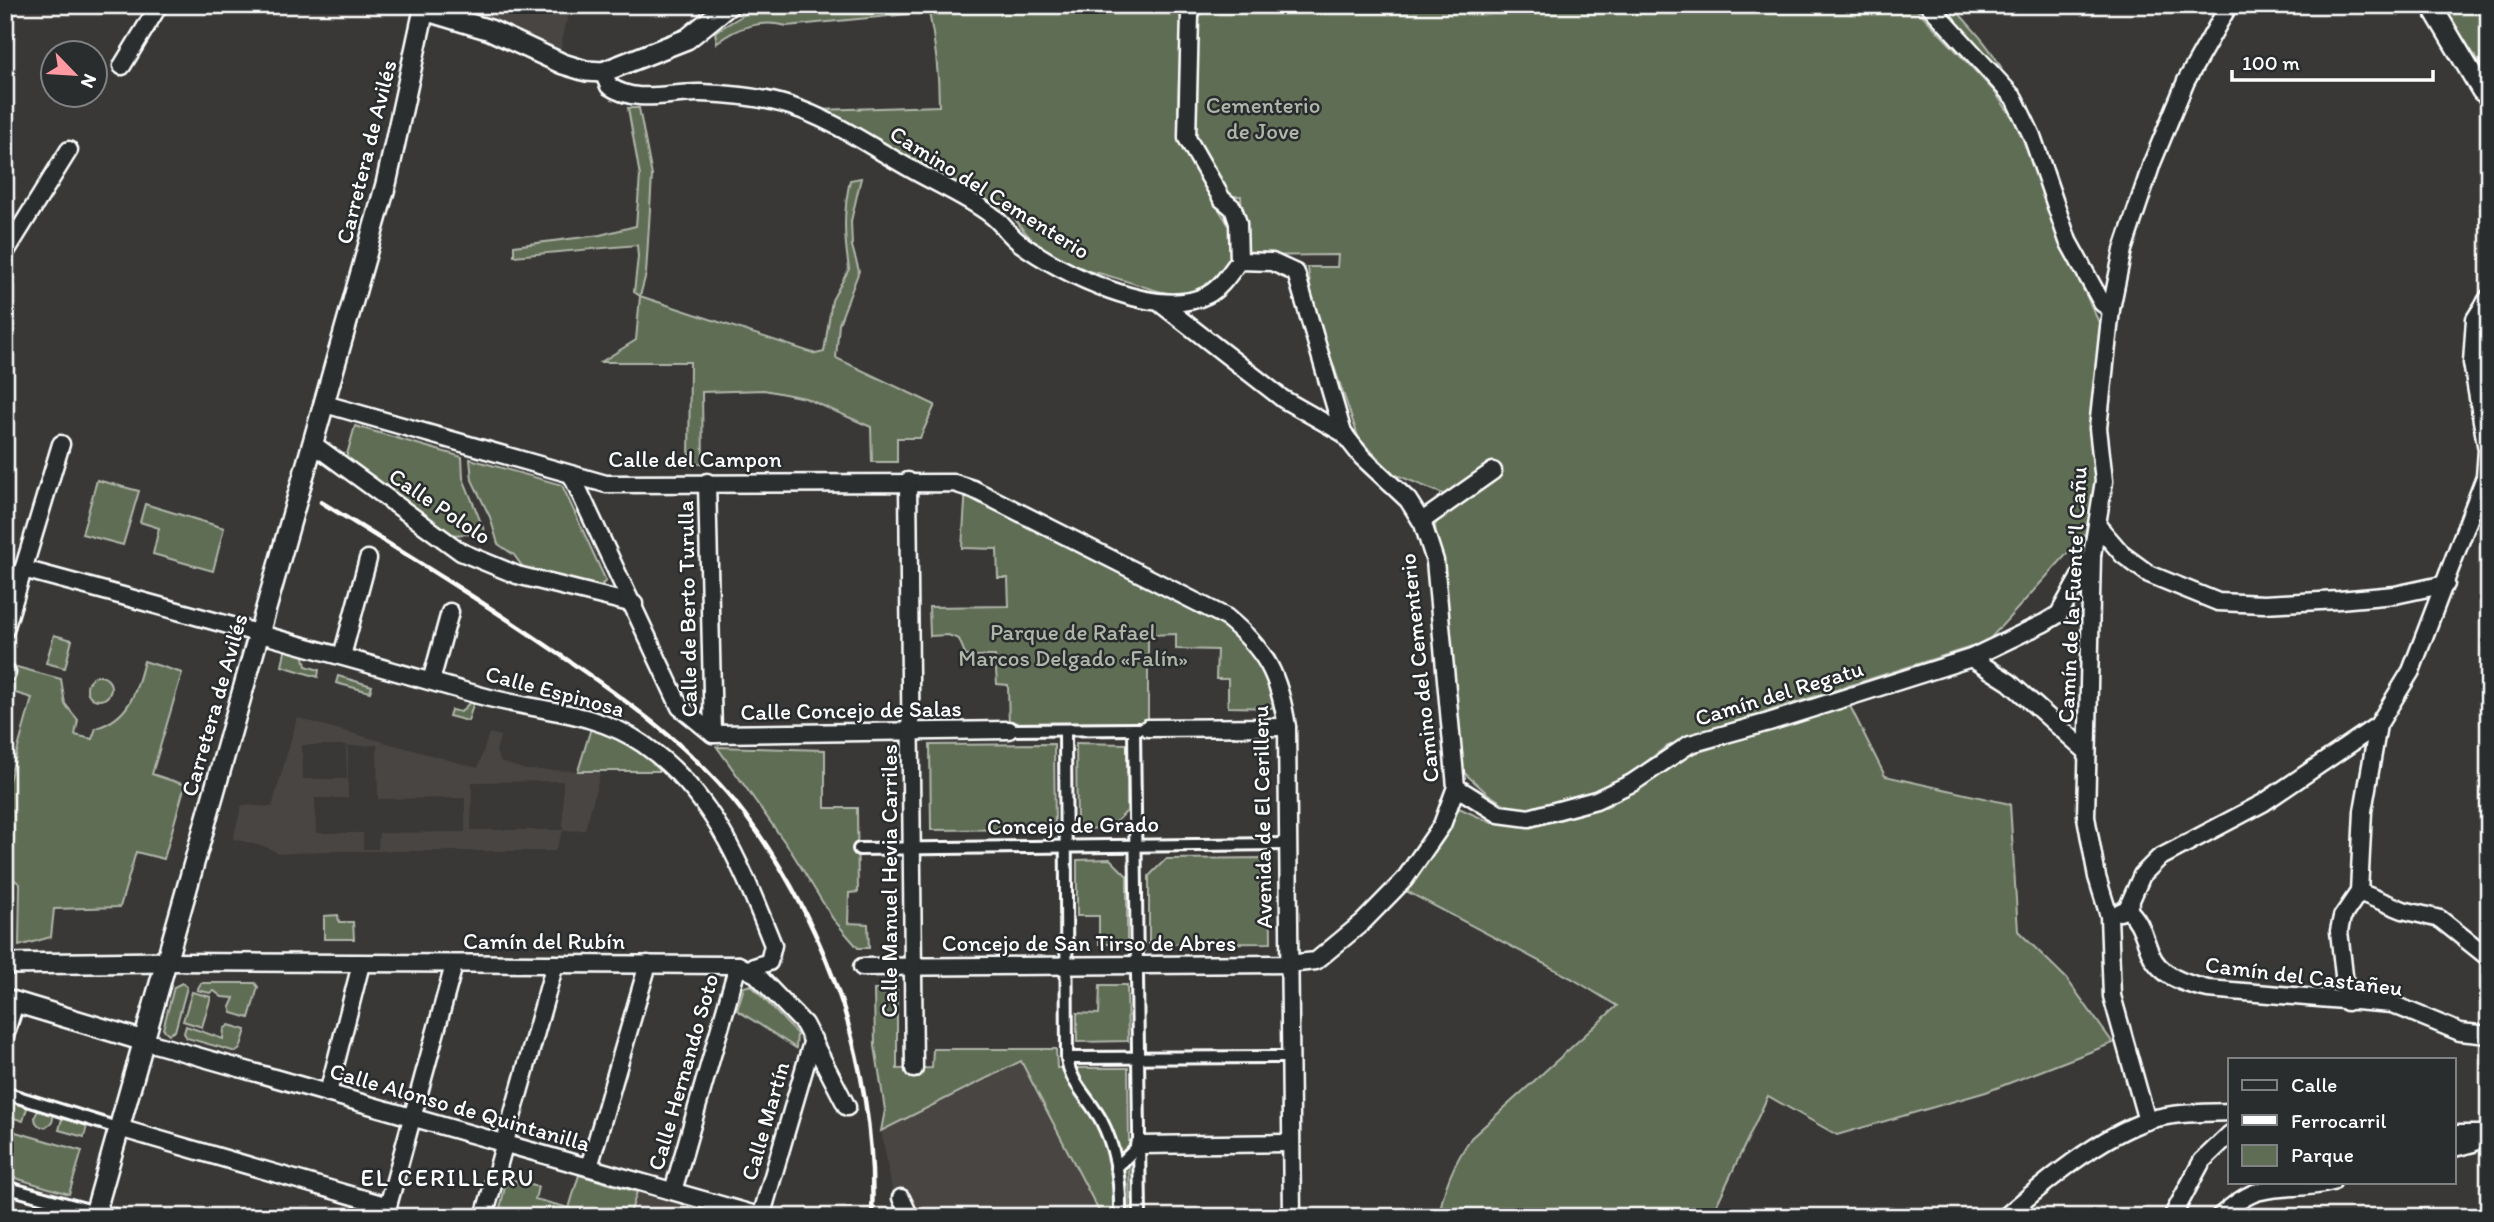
<svg xmlns="http://www.w3.org/2000/svg" width="2494" height="1222" font-family="Itim,sans-serif">
  <style>
    .built { fill: #4a4542; fill-rule: evenodd }
    .green { fill: #606d55; stroke: #b0b6aa; stroke-width: 2 }
    .lines { fill: none; stroke-linecap: round; stroke-linejoin: round }
    .pedestrian-casing { stroke: #fff; stroke-width: 16 }
    .minor-casing { stroke: #fff; stroke-width: 21 }
    .tertiary-casing { stroke: #fff; stroke-width: 24 }
    .pedestrian { stroke: #2a2d2e; stroke-width: 10 }
    .minor { stroke: #2a2d2e; stroke-width: 16 }
    .tertiary { stroke: #2a2d2e; stroke-width: 19 }
    .rail { stroke: #fff; stroke-width: 4.5 }
    .labels { text-anchor: middle; stroke-width: 5; stroke-linejoin: round; paint-order: stroke }
    .park-label { font-size: 23px; fill: #b0b6aa; stroke: #2a2d2e }
    .street-label { font-size: 23px; fill: #fff; stroke: #2a2d2e }
    .neighbourhood-label { font-size: 24px; letter-spacing: 2px; fill: #fff; stroke: #2a2d2e }
  </style>
  <rect width="100%" height="100%" fill="#393837"/>
  <filter id="ink" filterUnits="userSpaceOnUse"><feTurbulence type="fractalNoise" baseFrequency=".0143" numOctaves="2"/><feDisplacementMap in="SourceGraphic" scale="14" xChannelSelector="R" yChannelSelector="G"/><feConvolveMatrix kernelMatrix="1 2 1 2 8 2 1 2 1" color-interpolation-filters="sRGB"/></filter>
  <g filter="url(#ink)">
    <!-- built -->
    <g class="built">
      <path d="M473,5h101l-10,22 -4,28 -63,-32z"/>
      <path d="M297,718l181,50 11,-35 11,3 -4,16 5,10 25,8 75,1 -16,59 -22,1 -8,20h-231l-44,3 -14,-7 -33,-8 9,-34 30,2zM302,745h44l1,34h-44zM377,745l1,54 87,-1v34l-86,1 -1,16h-15v-16h-47l-1,-35h33v-52zM563,781v49h-92l1,-48z"/>
      <path d="M1021,1061l81,156h-205l-16,-87z"/>
      <path d="M637,1192l91,25h-99z"/>
    </g>
    <!-- green -->
    <g class="green">
      <path d="M745,5h440c-4,21 -9,103 -5,122 3,16 18,49 27,64 16,28 49,59 11,87 -10,7 -21,15 -33,17 -15,3 -72,-20 -92,-23 -36,-5 -69,-34 -85,-65l-5,8 -182,-105 118,-4c0,-35 -4,-66 -11,-99l-19,7 -122,12c-24,-7 -51,1 -70,17l-2,-11 30,-18z"/>
      <path d="M1200,5h713l81,86 25,36 50,132 37,78 -16,92 7,62 -12,43 -98,108 -266,84 -55,21 -29,22 -46,26 -54,17 -23,-2 -26,-16 -26,-23 -27,-246 18,-27 -59,-24 -35,-35 -47,-136 -4,-36h29l1,-12 -95,1 -2,-60 -17,1 -33,-64 5,-120z"/>
      <path d="M1944,5h8c17,21 36,38 49,62l-13,-6z"/>
      <path d="M2442,5h47v73z"/>
      <path d="M628,108h11l13,68 -6,98 -6,22 176,58 8,-2 8,-52 17,-31c-5,-32 -6,-57 1,-89l11,-2 -10,43 1,25 7,25 -20,53 -3,34 99,47 -15,33h-23v24h-25l-1,-35 -66,-29 -41,-8 -62,2 1,71 -14,3 1,-104h-89l35,-22 4,-44 -6,-4 4,-35 -1,-12 -123,11v-10l86,-11 36,-9 4,-50z"/>
      <path d="M355,426l107,31 1,21 25,62 -16,-6 -23,1 -103,-77z"/>
      <path d="M470,459l92,26 44,96 -4,3 2,4 -79,-18 -11,-15 -16,-11 -8,-27 -18,-37z"/>
      <path d="M97,480l42,11 -16,54 -41,-11z"/>
      <path d="M966,487l283,149 35,72 -56,-1v-28h-12l1,-29 -41,-1v-15l-28,1v93l-139,2 -1,-45 -11,-1 -2,-28h-29l-7,-17 -11,-4 -18,1 -1,-29 80,-1 -1,-28h-10l-1,-29 -35,-1z"/>
      <path d="M145,504l79,24 -11,43 -60,-17 6,-26 -19,-6z"/>
      <path d="M54,635l18,5 -7,28 -19,-5z"/>
      <path d="M286,647l17,5 3,14 13,4 -1,7 -36,-11z"/>
      <path d="M144,661l38,12 -30,101 33,11 -21,74 -28,-7 -16,55 -66,2 -3,28 -32,9 1,-62 -15,-11v-78l27,-97 -26,-8 7,-24 48,13 4,25 13,16 -3,15 17,4 4,-11c34,-10 40,-36 48,-67z"/>
      <circle cx="99" cy="688" r="12"/>
      <path d="M338,676l34,10 -2,6 -34,-9z"/>
      <path d="M471,701l3,1 -6,19 -19,-5 2,-6 10,2z"/>
      <path d="M1850,706l35,70 125,28 8,127 48,47 47,65 -127,49 -149,43 -69,-39 -57,121h-272c4,-30 15,-54 32,-79l146,-132 -44,-27 -169,-89 55,-82 33,15 60,-1 56,-16 81,-51z"/>
      <path d="M591,728l47,20 26,23h-86z"/>
      <path d="M1076,743l51,1v67l-17,17 -33,1z"/>
      <path d="M1054,744l1,85 -124,1 -1,-85z"/>
      <path d="M717,747l108,3v58h32l1,84 -9,1 -1,30 20,1 1,24h-11l-25,-29 -42,-68z"/>
      <path d="M1270,858l1,85 -122,1v-68l17,-17z"/>
      <path d="M1110,859l17,17v68h-28v-28h-22v-56z"/>
      <path d="M338,915l1,7h14l1,17h-30v-23z"/>
      <path d="M182,983l5,4 -12,44 -6,3 -6,-5 11,-42z"/>
      <path d="M201,983h54l3,4 -9,31 -17,-5 -2,-6 4,-9 -12,-1 -8,-6 -4,2 -13,-3z"/>
      <path d="M751,985l46,49 -1,14 -59,-38 7,-23z"/>
      <path d="M1100,985h27l1,56 -51,1v-29l22,1z"/>
      <path d="M897,989v80l35,-1 1,-19h123l1,19h71l2,149h-28l-81,-156 -140,70 4,-21 -10,-64 -1,-56z"/>
      <path d="M192,992l19,5 -9,30 -19,-6z"/>
      <path d="M229,1025l17,5 -6,19 -4,3 -49,-14 -3,-5 2,-7 37,13 1,-10z"/>
      <path d="M5,1098l23,7 -5,16 -18,-6z"/>
      <circle cx="44" cy="1118" r="9"/>
      <path d="M63,1115l25,7 -4,15 -25,-7z"/>
      <path d="M5,1129l77,22 -13,43 -64,-19z"/>
      <path d="M579,1175l58,17 -8,25h-131l9,-39 31,9 -3,12 34,9z"/>
    </g>
    <g class="lines">
      <defs>
        <g id="pedestrian">
          <path d="M1134,729l6,488"/>
          <path d="M1009,730l130,-1"/>
          <path d="M1065,730l2,328c3,25 22,40 34,62 15,29 20,64 19,97"/>
          <path d="M859,849l428,-5"/>
          <path d="M5,1044l10,-31"/>
          <path d="M1067,1058l222,-1"/>
          <path d="M5,1093l103,32"/>
          <path d="M1116,1168l23,-23"/>
          <path d="M5,1187l80,22"/>
        </g>
        <g id="minor">
          <path d="M1194,5l-4,10 -3,123 35,61 11,9 5,15 1,38"/>
          <path d="M1929,5l85,93 18,38 36,105 34,62 9,6"/>
          <path d="M122,66l37,-61"/>
          <path d="M603,72l6,14c28,19 60,6 92,7 29,1 61,4 89,13 44,14 81,41 121,63 26,15 55,27 79,45 11,8 19,21 30,29 41,30 137,78 187,52 14,-7 23,-22 32,-34l33,1 24,11 47,160 19,24 46,43 15,24 12,37 21,226 -14,38 -38,55 -41,42 -47,39 -28,3 -426,3"/>
          <path d="M5,253l64,-103"/>
          <path d="M1161,304l122,95 60,34"/>
          <path d="M325,404l281,80 348,-1 19,6 253,128c41,34 53,58 61,110l5,490"/>
          <path d="M313,444l148,108 56,23 117,29"/>
          <path d="M572,476l108,231 33,27 296,-4"/>
          <path d="M908,481l6,588"/>
          <path d="M707,482l6,252"/>
          <path d="M1422,521l71,-50"/>
          <path d="M2098,526l25,29 26,19 69,28 46,2 75,-4 56,-5 51,-11"/>
          <path d="M23,569c154,41 306,84 459,127 54,15 114,15 161,48 72,50 99,124 130,201l-4,17 -21,7"/>
          <path d="M5,630l56,-186"/>
          <path d="M342,656l26,-97"/>
          <path d="M1971,658l38,24 77,69"/>
          <path d="M5,671l2,2"/>
          <path d="M431,681l19,-69"/>
          <path d="M1148,728l139,-1"/>
          <path d="M1456,787l43,27 30,4 67,-18 36,-17 58,-39 79,-22 202,-64 73,-35 15,-9 33,-59"/>
          <path d="M2359,892l44,18 37,9 49,39"/>
          <path d="M2127,909l15,-34 17,-17 104,-55 115,-78 33,-54 74,-194 2,-27 -15,-87 3,-44 14,-22"/>
          <path d="M2120,912l7,-3c14,12 16,26 23,43 9,24 35,32 58,37l184,15 68,28 29,3"/>
          <path d="M166,962l572,3 18,9 48,50 43,83"/>
          <path d="M2347,1002l-8,-71 3,-14 17,-25 4,-81 15,-86"/>
          <path d="M144,1041l619,176"/>
          <path d="M328,1093l33,-129"/>
          <path d="M2147,1121l-35,-125 -3,-80 -12,-39 -11,-60 6,-262 12,-74 -6,-53 13,-119 12,-59 29,-87 34,-82 43,-76"/>
          <path d="M119,1128l269,78"/>
          <path d="M2454,1134h35"/>
          <path d="M1139,1145l151,-2"/>
          <path d="M2454,1148l19,-5 4,-8"/>
          <path d="M589,1167l59,-203"/>
          <path d="M673,1191l65,-226"/>
          <path d="M901,1198l9,19"/>
          <path d="M95,1212l18,5"/>
          <path d="M385,1217l69,-252"/>
          <path d="M484,1217l71,-253"/>
          <path d="M761,1217l52,-178"/>
          <path d="M2005,1217c39,-34 95,-81 144,-97 26,-8 54,-7 81,-8"/>
          <path d="M2172,1217l30,-56 28,-27"/>
          <path d="M2219,1217c12,-10 27,-23 42,-26 23,-6 48,-2 71,-9"/>
        </g>
        <g id="tertiary">
          <path d="M2431,5l51,86 7,5"/>
          <path d="M424,10l66,20 73,34 23,7 17,1 84,-33 42,-34"/>
          <path d="M5,964l161,-2"/>
          <path d="M5,999l139,42"/>
          <path d="M94,1217l292,-1033 39,-179"/>
        </g>
      </defs>
      <!-- pedestrian casing -->
      <use href="#pedestrian" class="pedestrian-casing"/>
      <!-- minor casing -->
      <use href="#minor" class="minor-casing"/>
      <!-- tertiary casing -->
      <use href="#tertiary" class="tertiary-casing"/>
      <!-- pedestrian -->
      <use href="#pedestrian" class="pedestrian"/>
      <!-- minor -->
      <use href="#minor" class="minor"/>
      <!-- tertiary -->
      <use href="#tertiary" class="tertiary"/>
      <!-- rail -->
      <path class="rail" d="M321,502c78,48 156,96 232,148 69,47 142,98 192,165 43,57 75,121 97,188 22,70 33,140 30,214"/>
    </g>
  </g>
  <g class="labels">
    <!-- park labels -->
    <g class="park-label">
      <text x="1263" y="113">Cementerio<tspan x="1263" dy="26">de Jove</tspan></text>
      <text x="1073" y="640">Parque de Rafael<tspan x="1073" dy="26">Marcos Delgado «Falín»</tspan></text>
    </g>
    <!-- street labels -->
    <g class="street-label">
      <text transform="translate(366 152) rotate(-76)" y="8">Carretera de Avilés</text>
      <text transform="translate(990 192) rotate(32)" y="8">Camino del Cementerio</text>
      <text x="695" y="467">Calle del Campon</text>
      <text transform="translate(440 506) rotate(34)" y="8">Calle Pololo</text>
      <text transform="translate(2072 595) rotate(-87)" y="8">Camín de la Fuente'l Cañu</text>
      <text transform="translate(687 609) rotate(-91)" y="8">Calle de Berto Turulla</text>
      <text transform="translate(1419 668) rotate(-96)" y="8">Camino del Cementerio</text>
      <text transform="translate(555 691) rotate(15)" y="8">Calle Espinosa</text>
      <text transform="translate(1779 693) rotate(-17)" y="8">Camín del Regatu</text>
      <text transform="translate(214 705) rotate(-74)" y="8">Carretera de Avilés</text>
      <text transform="translate(851 710) rotate(-1)" y="8">Calle Concejo de Salas</text>
      <text transform="translate(1262 817) rotate(-91)" y="8">Avenida de El Cerilleru</text>
      <text transform="translate(1073 825) rotate(-1)" y="8">Concejo de Grado</text>
      <text transform="translate(889 881) rotate(-90)" y="8">Calle Manuel Hevia Carriles</text>
      <text x="544" y="949">Camín del Rubín</text>
      <text x="1089" y="951">Concejo de San Tirso de Abres</text>
      <text transform="translate(2304 976) rotate(7)" y="8">Camín del Castañeu</text>
      <text transform="translate(683 1072) rotate(-74)" y="8">Calle Hernando Soto</text>
      <text transform="translate(460 1107) rotate(16)" y="8">Calle Alonso de Quintanilla</text>
      <text transform="translate(765 1121) rotate(-74)" y="8">Calle Martín</text>
    </g>
    <!-- neighbourhood labels -->
    <g class="neighbourhood-label">
      <text x="448" y="1186">EL CERILLERU</text>
    </g>
  </g>
  <!-- margin -->
  <rect width="2494" height="1222" fill="none" stroke="#2a2d2e" stroke-width="28"/>
  <rect x="14" y="14" width="2466" height="1194" fill="none" stroke="#fff" stroke-width="2.5" filter="url(#ink)"/>
  <!-- legend -->
  <rect x="2228" y="1058" width="228" height="126" fill="#2a2d2e" stroke="#7f8182" stroke-width="2"/>
  <rect x="2242" y="1080" width="35" height="10" fill="#2a2d2e" stroke="#7f8182" stroke-width="2"/>
  <text x="2291" y="1092" font-size="21" fill="#ffffff">Calle</text>
  <rect x="2242" y="1115" width="35" height="10" fill="#ffffff" stroke="#7f8182" stroke-width="2"/>
  <text x="2291" y="1128" font-size="21" fill="#ffffff">Ferrocarril</text>
  <rect x="2242" y="1145" width="35" height="21" fill="#606d55" stroke="#7f8182" stroke-width="2"/>
  <text x="2291" y="1162" font-size="21" fill="#ffffff">Parque</text>
  <!-- north arrow -->
  <g transform="translate(74 74) rotate(115)"><circle r="33" fill="#2a2d2e" stroke="#7f8182" stroke-width="2"/>
  <path d="M0-5L12 26L0 18L-12 26Z" fill="#ff9aa2"/>
  <text y="-10" font-size="19" font-weight="bold" text-anchor="middle" fill="#ffffff">N</text>
  </g>
  <!-- scale -->
  <path d="M2232 70v10h201v-10" fill="none" stroke="#ffffff" stroke-width="3.5"/>
  <text x="2242" y="70" font-size="21" fill="#ffffff" stroke="#2a2d2e" stroke-width="5" paint-order="stroke">100 m</text>
</svg>
